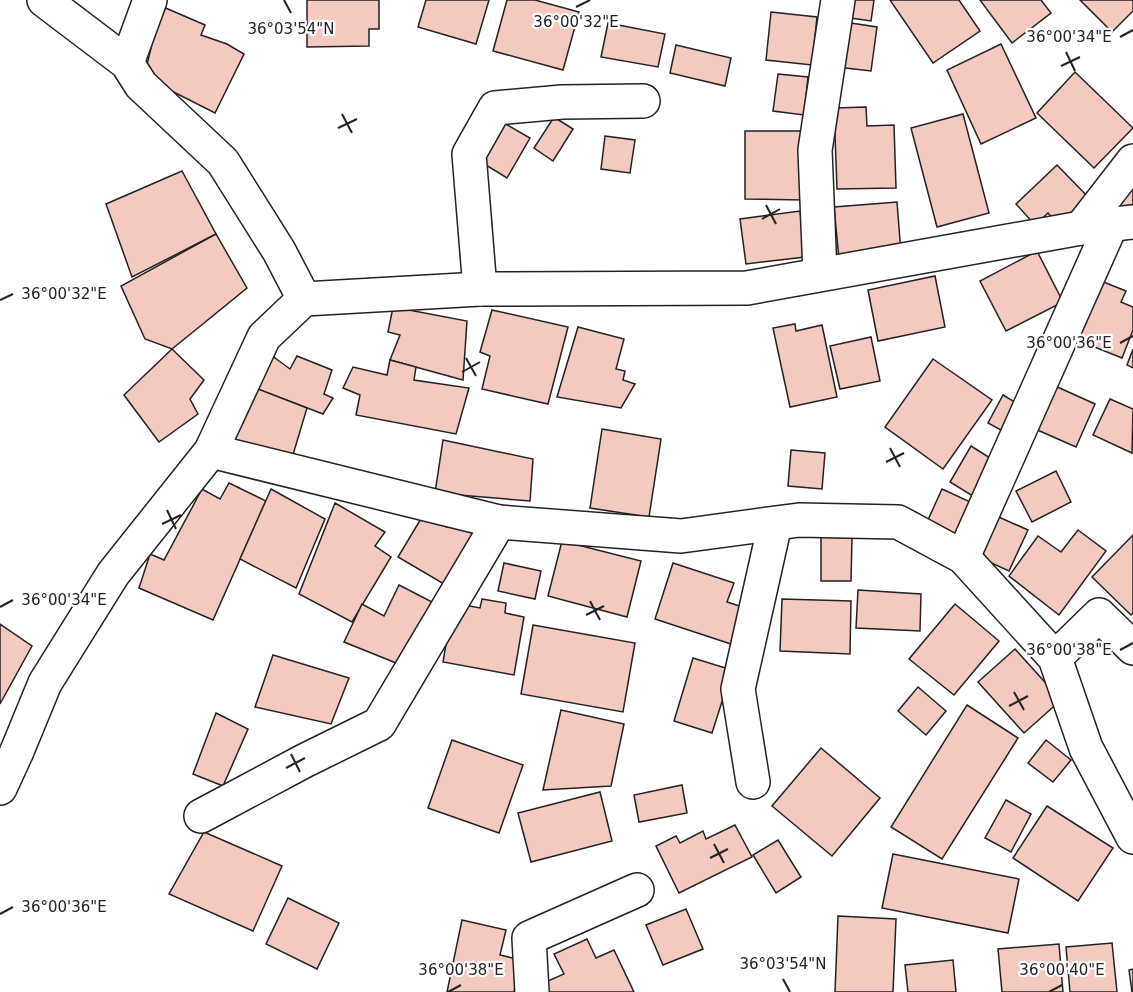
<svg xmlns="http://www.w3.org/2000/svg" width="1133" height="992" font-family="'DejaVu Sans',sans-serif">
  <style>
    .building { fill: #f3c9c0; stroke: #222; stroke-width: 1.5 }
    .lines { fill: none; stroke-linecap: round; stroke-linejoin: round }
    .street-casing { stroke: #222; stroke-width: 36 }
    .street { stroke: #fff; stroke-width: 33 }
    .ticks { fill: none; stroke: #222; stroke-width: 2 }
    .ticks-label { font-size: 15px; text-anchor: middle; fill: #222; stroke: #fff; stroke-width: 4.5; stroke-linejoin: round; paint-order: stroke }
  </style>
  <rect width="100%" height="100%" fill="#fff"/>
  <!-- building -->
  <g class="building">
    <path d="M307,0h72v29h-10v17l-62,1z"/>
    <path d="M426,0h63l-13,44 -58,-17z"/>
    <path d="M507,0h28l44,12 -16,58 -70,-19z"/>
    <path d="M846,0h28l-3,21 -27,-4z"/>
    <path d="M890,0h69l21,31 -47,32z"/>
    <path d="M980,0h61l10,13 -39,30z"/>
    <path d="M1080,0h53v11l-21,21z"/>
    <path d="M161,6l44,19 -4,10 26,9 17,10 -29,59 -71,-36z"/>
    <path d="M771,12l46,5 -5,48 -46,-5z"/>
    <path d="M844,22l33,5 -6,44 -34,-4z"/>
    <path d="M608,23l57,11 -7,33 -57,-10z"/>
    <path d="M1001,44l35,74 -55,26 -34,-74z"/>
    <path d="M676,45l55,13 -6,28 -55,-13z"/>
    <path d="M1075,72l58,56 -39,40 -57,-55z"/>
    <path d="M778,74l30,3 -4,38 -31,-4z"/>
    <path d="M866,107l1,19 27,-1 2,63 -59,1 -3,-81z"/>
    <path d="M963,114l26,99 -52,14 -26,-99z"/>
    <path d="M554,117l19,12 -20,32 -19,-13z"/>
    <path d="M504,123l26,15 -23,40 -26,-16z"/>
    <path d="M745,131h59v69l-59,-1z"/>
    <path d="M605,136l30,4 -5,33 -29,-4z"/>
    <path d="M1057,165l33,34 -30,27 -12,-13 -13,12 -19,-21z"/>
    <path d="M182,171l34,63 -84,43 -26,-73z"/>
    <path d="M1133,184v32l-24,-12z"/>
    <path d="M897,202l4,51 -62,6 -5,-52z"/>
    <path d="M800,211l5,46 -59,7 -6,-45z"/>
    <path d="M216,234l31,54 -75,61 -27,-10 -24,-53z"/>
    <path d="M1037,251l26,51 -57,29 -26,-50z"/>
    <path d="M935,276l10,51 -67,14 -10,-51z"/>
    <path d="M1096,279l30,12 -5,11 12,5v23l-11,28 -50,-20z"/>
    <path d="M393,307l74,14 -4,59 -73,-20 10,-25 -12,-3z"/>
    <path d="M492,310l76,17 -20,77 -66,-15 8,-33 -10,-4z"/>
    <path d="M795,324l1,7 26,-6 15,72 -47,10 -17,-79z"/>
    <path d="M578,327l46,12 -8,30 9,2 -2,9 12,4 -14,24 -64,-11z"/>
    <path d="M871,337l9,44 -40,8 -10,-43z"/>
    <path d="M172,349l32,31 -14,19 8,15 -39,28 -35,-47z"/>
    <path d="M1133,349v19l-6,-3z"/>
    <path d="M271,355l19,14 7,-13 35,14 -8,24 9,4 -10,16 -73,-28z"/>
    <path d="M933,359l59,41 -49,69 -58,-42z"/>
    <path d="M390,360l26,7 -2,13 55,8 -13,46 -100,-19 4,-20 -17,-7 10,-21 34,8z"/>
    <path d="M1053,385l42,19 -19,43 -43,-19z"/>
    <path d="M250,386l57,22 -15,50 -72,-12z"/>
    <path d="M1003,395l20,12 -15,27 -20,-11z"/>
    <path d="M1110,399l23,10 -1,44 -39,-18z"/>
    <path d="M602,429l59,10 -12,78 -59,-9z"/>
    <path d="M443,440l90,19 -3,42 -95,-8z"/>
    <path d="M971,446l27,17 -22,35 -26,-16z"/>
    <path d="M791,450l34,3 -3,36 -34,-3z"/>
    <path d="M1056,471l15,31 -39,20 -16,-31z"/>
    <path d="M229,483l37,18 -53,119 -74,-32 11,-34 14,6 38,-71 18,10z"/>
    <path d="M271,489l54,30 -29,69 -56,-29z"/>
    <path d="M942,489l35,16 -15,34 -35,-17z"/>
    <path d="M335,503l50,29 -10,14 16,11 -39,65 -53,-28z"/>
    <path d="M455,511l24,18 -30,58 -51,-30 24,-40 25,10z"/>
    <path d="M992,514l36,16 -19,41 -35,-16z"/>
    <path d="M1078,530l28,21 -47,64 -50,-39 29,-40 23,16z"/>
    <path d="M1133,535v78l-2,2 -39,-38z"/>
    <path d="M821,537l31,1 -1,43h-30z"/>
    <path d="M562,541l79,20 -14,56 -79,-21z"/>
    <path d="M504,563l37,8 -6,28 -37,-8z"/>
    <path d="M673,563l61,20 -7,19 22,7 -12,37 -82,-27z"/>
    <path d="M399,585l39,20 -32,62 -62,-25 18,-38 22,12z"/>
    <path d="M858,590l63,4 -1,37 -64,-3z"/>
    <path d="M482,599l24,4 -1,10 19,4 -10,58 -71,-13 10,-59 27,5z"/>
    <path d="M782,599l69,2 -1,53 -70,-3z"/>
    <path d="M955,604l44,37 -45,54 -45,-36z"/>
    <path d="M0,624l32,22 -32,58z"/>
    <path d="M533,625l102,18 -12,69 -102,-18z"/>
    <path d="M1015,649l46,51 -37,33 -46,-51z"/>
    <path d="M273,655l76,23 -18,46 -76,-17z"/>
    <path d="M693,658l39,12 -20,63 -38,-12z"/>
    <path d="M918,687l28,24 -20,24 -28,-24z"/>
    <path d="M967,705l51,33 -76,121 -51,-32z"/>
    <path d="M561,710l63,14 -13,62 -68,4z"/>
    <path d="M216,713l32,16 -25,57 -30,-12z"/>
    <path d="M452,740l71,25 -24,68 -71,-25z"/>
    <path d="M1046,740l25,20 -18,22 -25,-19z"/>
    <path d="M821,748l59,50 -48,58 -60,-50z"/>
    <path d="M682,785l5,28 -48,9 -5,-27z"/>
    <path d="M600,792l12,49 -81,21 -13,-49z"/>
    <path d="M1006,800l25,14 -20,38 -26,-14z"/>
    <path d="M1047,806l66,42 -35,53 -65,-43z"/>
    <path d="M735,825l17,32 -73,36 -23,-47 20,-10 4,7 23,-12 3,8z"/>
    <path d="M204,832l78,34 -29,65 -84,-37z"/>
    <path d="M778,840l23,37 -25,16 -23,-38z"/>
    <path d="M893,854l126,25 -11,54 -126,-25z"/>
    <path d="M288,898l51,25 -22,46 -51,-25z"/>
    <path d="M686,909l17,40 -40,16 -17,-40z"/>
    <path d="M838,916l58,3 -3,73h-58z"/>
    <path d="M462,920l44,10 -6,25 21,5 -7,32h-67z"/>
    <path d="M587,939l9,19 18,-8 20,42h-89l-4,-8 23,-10 -10,-20z"/>
    <path d="M1112,943l5,49h-47l-4,-45z"/>
    <path d="M1059,944l4,48h-61l-4,-43z"/>
    <path d="M953,960l3,32h-48l-3,-27z"/>
    <path d="M1133,969v23h-1l-3,-22z"/>
  </g>
  <g class="lines">
    <defs>
      <g id="street">
        <path d="M44,0l83,63 14,22 82,77 56,89 25,48"/>
        <path d="M127,63l23,-63"/>
        <path d="M1081,228l52,-67"/>
        <path d="M820,274l-5,-124 23,-150"/>
        <path d="M480,289l-11,-135 26,-46 67,-6 81,-1"/>
        <path d="M211,451l288,71 182,14 118,-16 99,2 65,35 92,101 31,90 47,89"/>
        <path d="M963,557l148,-332"/>
        <path d="M1055,658l44,-43 34,33"/>
        <path d="M753,782l-15,-93 37,-165"/>
        <path d="M0,788l17,-37 28,-68 68,-109 98,-123 53,-114 40,-38 176,-10 267,-1 334,-60 52,-6"/>
        <path d="M201,816l103,-55 75,-37 120,-202"/>
        <path d="M532,992l-3,-54 108,-48"/>
      </g>
    </defs>
    <!-- street casing -->
    <use href="#street" class="street-casing"/>
    <!-- street -->
    <use href="#street" class="street"/>
  </g>
  <!-- ticks -->
  <path class="ticks" d="M284,0l7,13M576,7l14,-7M1120,37l13,-7M1066,52l9,19M1061,66l19,-9M342,114l10,19M338,128l19,-9M766,205l10,19M762,219l18,-10M0,300l13,-6M1120,343l13,-7M466,358l10,18M462,372l18,-10M890,448l10,19M886,462l18,-9M167,510l9,19M162,524l19,-9M590,601l10,19M0,607l13,-7M586,615l18,-9M1120,650l13,-7M1014,692l10,18M1009,706l19,-10M291,754l9,18M286,768l19,-10M714,844l10,19M710,858l18,-9M0,914l13,-7M783,979l7,13M448,992l13,-7M1049,992l13,-7"/>
  <g class="ticks-label">
    <text x="576" y="27">36°00'32"E</text>
    <text x="291" y="34">36°03'54"N</text>
    <text x="1069" y="42">36°00'34"E</text>
    <text x="64" y="299">36°00'32"E</text>
    <text x="1069" y="348">36°00'36"E</text>
    <text x="64" y="605">36°00'34"E</text>
    <text x="1069" y="655">36°00'38"E</text>
    <text x="64" y="912">36°00'36"E</text>
    <text x="783" y="969">36°03'54"N</text>
    <text x="461" y="975">36°00'38"E</text>
    <text x="1062" y="975">36°00'40"E</text>
  </g>
</svg>
